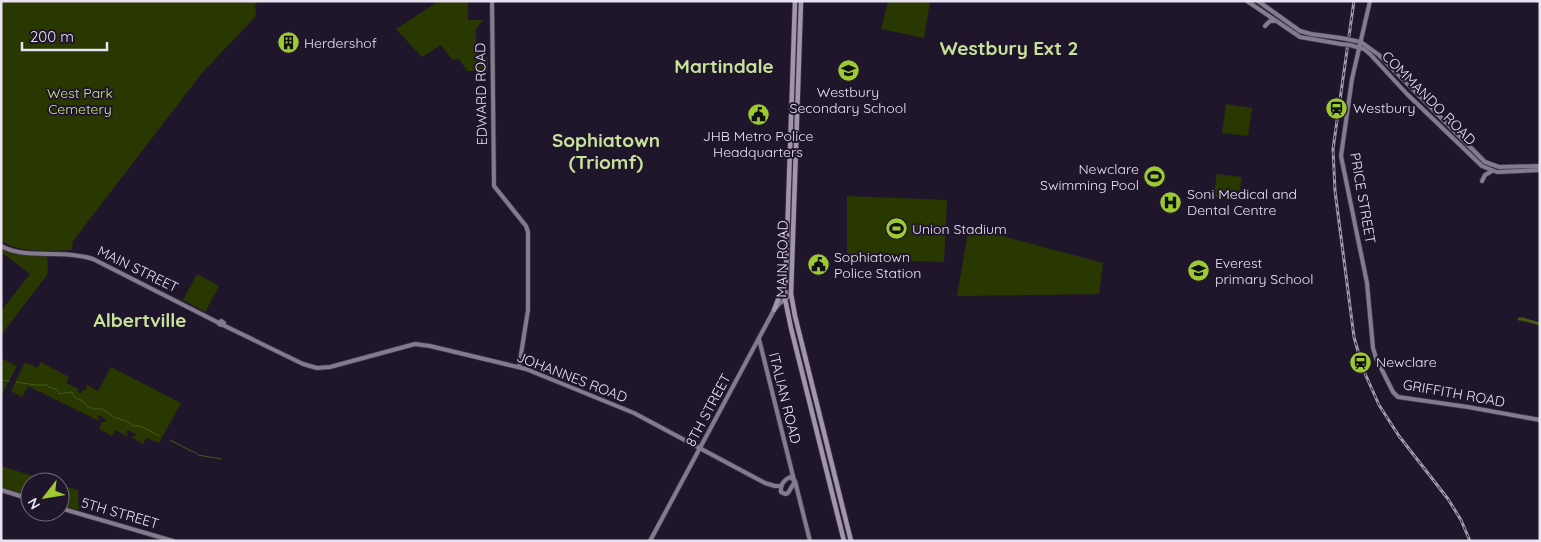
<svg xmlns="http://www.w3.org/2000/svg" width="1541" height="542" font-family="Quicksand,sans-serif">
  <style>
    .green { fill: #283800 }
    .water { fill: #455b13 }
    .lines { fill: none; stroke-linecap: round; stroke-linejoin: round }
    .stream { stroke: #455b13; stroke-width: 1 }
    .canal { stroke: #455b13; stroke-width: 3 }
    .secondary-casing { stroke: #3c3347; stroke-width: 5.5 }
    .primary-casing { stroke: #3c3347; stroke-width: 6 }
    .secondary { stroke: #847b8e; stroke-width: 4 }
    .primary { stroke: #a196ae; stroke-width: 4.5 }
    .rail-casing { stroke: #a099aa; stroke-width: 3 }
    .rail { stroke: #20162b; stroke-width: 1; stroke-dasharray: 4; stroke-linecap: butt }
    .secondary-bridge-casing { stroke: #3c3347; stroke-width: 5.5; stroke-linecap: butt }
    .secondary-bridge { stroke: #847b8e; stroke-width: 4 }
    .labels { text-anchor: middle; stroke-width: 4; stroke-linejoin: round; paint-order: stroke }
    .poi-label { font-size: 14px; fill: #e8e2f1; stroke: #20162b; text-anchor: start }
    .park-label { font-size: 14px; fill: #c4e786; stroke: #20162b }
    .street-label { font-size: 14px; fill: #e8e2f1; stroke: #20162b }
    .district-label { font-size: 19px; font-weight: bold; fill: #c7e39a; stroke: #20162b }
  </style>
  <rect width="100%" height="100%" fill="#20162b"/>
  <!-- green -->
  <g class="green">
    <path d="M1,1h259l-5,4 1,11 -54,57 -129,168 -1,9c-22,1 -51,3 -71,-9z"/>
    <path d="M439,1h29v19h15l-7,9v20l4,6 8,3v13h-21l-8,-12 -6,1 -12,-15 -19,12 -26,-28z"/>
    <path d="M888,1h42l-6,37 -43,-9z"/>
    <path d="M1226,104l26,4 -4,28 -26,-3z"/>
    <path d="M1217,174l25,3 -4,24 -25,-4z"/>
    <path d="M847,196l100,4 -3,62 -97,-3z"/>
    <path d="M969,227l134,36 -4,31 -142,2z"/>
    <path d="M1,247l46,9 1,10 -1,9 -46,60v-24l29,-37 -29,-22z"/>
    <path d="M197,274l22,12 -14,26 -22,-12z"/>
    <path d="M1,358l16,8 -16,30z"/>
    <path d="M25,362l12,6 4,-6 28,15 -3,6 13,6 -1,3 3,1 2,-3h3l1,-1 -2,-5 13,7 13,-24 70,36 -22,40 -13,-5 -3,6 -12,-7 4,-1 1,-2 -8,-4 -2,2 2,2 -1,3 -11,-7 -4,6 -13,-7 3,-7h4v-2l-7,-5 -1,3 2,1 -1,2 -71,-35 -6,11 -11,-6z"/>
    <path d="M1,466l51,16h-22v14l-29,-8z"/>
    <path d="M60,485l18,5 1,20 -19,-5z"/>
  </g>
  <!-- water -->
  <path class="water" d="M1145,172l21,3 -1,7 -21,-3z"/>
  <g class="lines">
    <!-- stream -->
    <g class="stream">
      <path d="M1,380l8,1"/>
      <path d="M16,382l20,3h11l2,2 9,3 1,4 13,-2 3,6 6,2 6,6 7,3h8l12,8 12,4 8,5h5l6,2 14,8"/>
      <path d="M170,440l21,11 4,1 3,3 23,4"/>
    </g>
    <!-- canal -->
    <path class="canal" d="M1519,319h3l18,5"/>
    <defs>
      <g id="secondary">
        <path d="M492,1l2,185 32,40 2,6v78l-9,57"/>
        <path d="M1247,1l53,36 41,7"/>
        <path d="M1258,1l42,30 11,3 30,4"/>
        <path d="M1370,1l-18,78 -11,77 26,127 6,65 3,10 17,34 5,5 70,10 72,13"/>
        <path d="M1265,26l5,-5h4"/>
        <path d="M1351,40l10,2 18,13 106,107 14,5 41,-1"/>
        <path d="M1350,45l14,4 6,5 37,40 75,72 15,6 43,-2"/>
        <path d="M1482,181l3,-6 7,-4"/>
        <path d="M1,246c25,14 63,3 92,13l126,64"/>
        <path d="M221,321l3,2 -2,2 -3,-1z"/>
        <path d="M223,325l80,39 14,4 13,-1 85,-23 15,2 96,23 108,44 131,70 10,3h6"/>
        <path d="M759,339l35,141"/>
        <path d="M794,483l-6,10 -3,1 -4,-2c-1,-7 3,-12 9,-15l5,4 15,60"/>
        <path d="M1,490l29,9"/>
        <path d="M60,508l113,33"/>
        <path d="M650,541l124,-231 5,-6 12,-10"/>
      </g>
      <g id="primary">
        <path d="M795,1l-10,298 6,29 53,213"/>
        <path d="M801,1l-10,293 4,22 56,225"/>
        <path d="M774,310l11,-29"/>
      </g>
    </defs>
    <!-- secondary casing -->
    <use href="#secondary" class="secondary-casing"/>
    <!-- primary casing -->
    <use href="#primary" class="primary-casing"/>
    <!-- secondary -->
    <use href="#secondary" class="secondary"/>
    <!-- primary -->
    <use href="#primary" class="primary"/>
    <defs>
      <path id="rail" d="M1354,1l-21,148 2,42 19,146 9,32 16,36 20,31 49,63 13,21 9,21"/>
    </defs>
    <!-- rail casing -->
    <use href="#rail" class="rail-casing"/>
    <!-- rail -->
    <use href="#rail" class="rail"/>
    <defs>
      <g id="secondary-bridge">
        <path d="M1341,38l10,2"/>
        <path d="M1341,44l9,1"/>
      </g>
    </defs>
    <!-- secondary-bridge casing -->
    <use href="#secondary-bridge" class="secondary-bridge-casing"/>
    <!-- secondary-bridge -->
    <use href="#secondary-bridge" class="secondary-bridge"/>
  </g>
  <!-- icons -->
  <defs>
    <symbol id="building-disc" viewBox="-11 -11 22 22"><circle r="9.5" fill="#9dca30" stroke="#20162b"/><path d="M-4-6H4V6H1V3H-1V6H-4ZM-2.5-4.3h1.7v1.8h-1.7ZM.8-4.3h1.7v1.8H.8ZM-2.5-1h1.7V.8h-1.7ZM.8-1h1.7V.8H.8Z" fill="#111"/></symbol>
    <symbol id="school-disc" viewBox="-11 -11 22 22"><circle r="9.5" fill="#9dca30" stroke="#20162b"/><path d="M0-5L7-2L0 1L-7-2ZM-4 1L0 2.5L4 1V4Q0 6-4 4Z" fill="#111"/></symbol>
    <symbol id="station-disc" viewBox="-11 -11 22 22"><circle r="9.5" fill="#9dca30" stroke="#20162b"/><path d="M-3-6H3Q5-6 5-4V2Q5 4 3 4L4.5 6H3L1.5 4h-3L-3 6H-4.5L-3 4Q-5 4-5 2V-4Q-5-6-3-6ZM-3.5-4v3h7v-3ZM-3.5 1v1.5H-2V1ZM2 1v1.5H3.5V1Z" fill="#111"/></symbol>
    <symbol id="civic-disc" viewBox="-11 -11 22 22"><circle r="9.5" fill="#9dca30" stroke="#20162b"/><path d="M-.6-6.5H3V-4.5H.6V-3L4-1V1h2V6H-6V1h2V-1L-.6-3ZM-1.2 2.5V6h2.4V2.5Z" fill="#111"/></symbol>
    <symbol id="stadium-disc" viewBox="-11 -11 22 22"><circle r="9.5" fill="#9dca30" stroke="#20162b"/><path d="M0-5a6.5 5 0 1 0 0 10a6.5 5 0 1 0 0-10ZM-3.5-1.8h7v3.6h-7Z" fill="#111"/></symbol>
    <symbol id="hospital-disc" viewBox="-11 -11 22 22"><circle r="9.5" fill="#9dca30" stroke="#20162b"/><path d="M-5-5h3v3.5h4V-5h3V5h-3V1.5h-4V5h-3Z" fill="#111"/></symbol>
  </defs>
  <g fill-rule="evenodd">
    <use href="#building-disc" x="276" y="30" width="25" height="25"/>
    <use href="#school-disc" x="836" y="58" width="25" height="25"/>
    <use href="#station-disc" x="1324" y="96" width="25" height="25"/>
    <use href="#civic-disc" x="746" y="102" width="25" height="25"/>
    <use href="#stadium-disc" x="1142" y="164" width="25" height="25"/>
    <use href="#hospital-disc" x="1158" y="190" width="25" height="25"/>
    <use href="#stadium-disc" x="884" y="216" width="25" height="25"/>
    <use href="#civic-disc" x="806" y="252" width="25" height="25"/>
    <use href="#school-disc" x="1186" y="258" width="25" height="25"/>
    <use href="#station-disc" x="1348" y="350" width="25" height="25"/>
  </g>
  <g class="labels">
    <!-- poi labels -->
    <g class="poi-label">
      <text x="304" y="48">Herdershof</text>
      <text x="848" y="97" text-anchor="middle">Westbury<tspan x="848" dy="16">Secondary School</tspan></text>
      <text x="1353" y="113">Westbury</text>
      <text x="758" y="141" text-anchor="middle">JHB Metro Police<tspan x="758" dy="16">Headquarters</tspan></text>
      <text x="1139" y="174" text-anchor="end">Newclare<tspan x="1139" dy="16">Swimming Pool</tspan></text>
      <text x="1187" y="199">Soni Medical and<tspan x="1187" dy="16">Dental Centre</tspan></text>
      <text x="912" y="234">Union Stadium</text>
      <text x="834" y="262">Sophiatown<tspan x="834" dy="16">Police Station</tspan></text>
      <text x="1215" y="268">Everest<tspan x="1215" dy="16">primary School</tspan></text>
      <text x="1376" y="367">Newclare</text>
    </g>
    <!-- park labels -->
    <g class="park-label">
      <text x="80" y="98">West Park<tspan x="80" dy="16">Cemetery</tspan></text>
    </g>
    <!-- street labels -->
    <g class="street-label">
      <text transform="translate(481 94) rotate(-91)" y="5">EDWARD ROAD</text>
      <text transform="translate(1429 98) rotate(45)" y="5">COMMANDO ROAD</text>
      <text transform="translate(1363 198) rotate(80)" y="5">PRICE STREET</text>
      <text transform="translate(782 259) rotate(-89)" y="5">MAIN ROAD</text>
      <text transform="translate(138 269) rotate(26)" y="5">MAIN STREET</text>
      <text transform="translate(572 377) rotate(21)" y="5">JOHANNES ROAD</text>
      <text transform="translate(1454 393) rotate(10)" y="5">GRIFFITH ROAD</text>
      <text transform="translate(785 398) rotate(76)" y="5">ITALIAN ROAD</text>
      <text transform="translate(708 410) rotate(-62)" y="5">8TH STREET</text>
      <text transform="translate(120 513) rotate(16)" y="5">5TH STREET</text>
    </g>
    <!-- district labels -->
    <g class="district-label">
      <text x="1009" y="55">Westbury Ext 2</text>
      <text x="724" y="73">Martindale</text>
      <text x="606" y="147">Sophiatown<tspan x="606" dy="22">(Triomf)</tspan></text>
      <text x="140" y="327">Albertville</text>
    </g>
  </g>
  <!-- border -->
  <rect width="1541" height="542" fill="none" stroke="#e8e2f1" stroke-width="5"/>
  <!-- north arrow -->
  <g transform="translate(45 497) rotate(239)"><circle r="24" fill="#20162b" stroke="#70687a"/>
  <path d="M0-4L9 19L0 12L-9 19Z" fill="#9dca30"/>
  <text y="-8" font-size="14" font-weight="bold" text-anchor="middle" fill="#e8e2f1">N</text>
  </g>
  <!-- scale -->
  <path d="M22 42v8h85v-8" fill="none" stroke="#e8e2f1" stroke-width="2.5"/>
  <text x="30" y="42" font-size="15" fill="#e8e2f1" stroke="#20162b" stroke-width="4" paint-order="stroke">200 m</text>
</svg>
